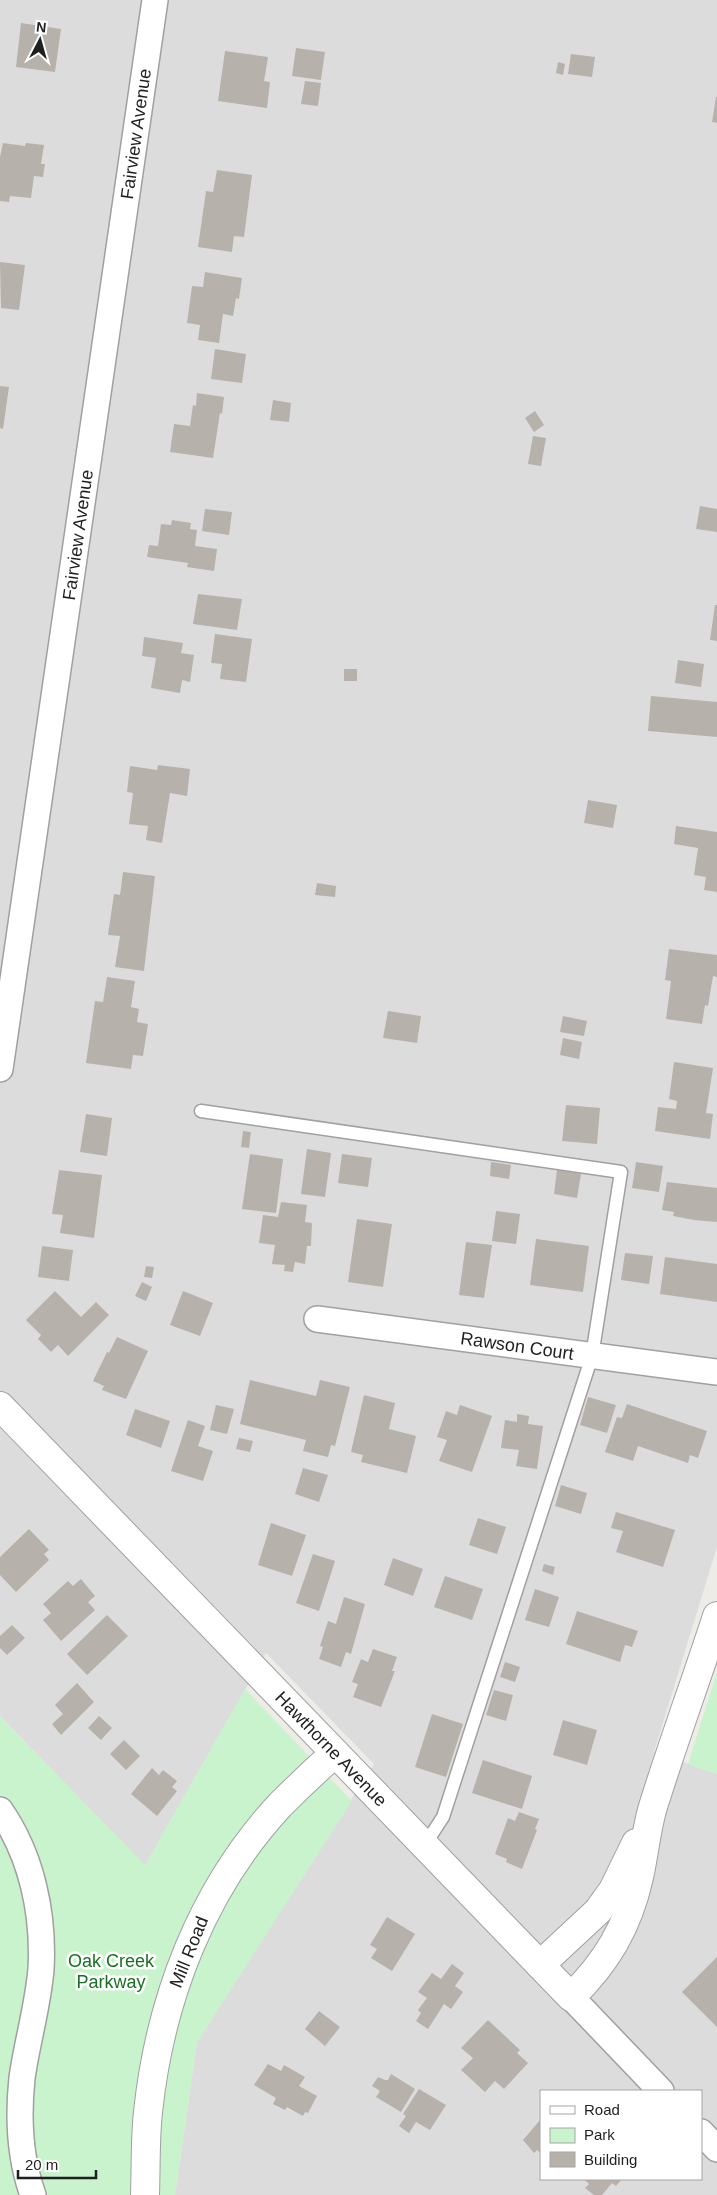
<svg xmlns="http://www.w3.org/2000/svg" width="717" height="2195" font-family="Arial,sans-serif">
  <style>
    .residential { fill: #dddcdc; fill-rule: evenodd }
    .park { fill: #c9f3cd }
    .building { fill: #b7b1ac }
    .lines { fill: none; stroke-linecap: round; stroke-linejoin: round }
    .service-casing { stroke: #a0a0a0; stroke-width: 15 }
    .minor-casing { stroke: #a0a0a0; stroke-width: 28 }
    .tertiary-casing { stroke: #a0a0a0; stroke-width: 30 }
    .service { stroke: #fff; stroke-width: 12 }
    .minor { stroke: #fff; stroke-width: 25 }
    .tertiary { stroke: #fff; stroke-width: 28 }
    .labels { text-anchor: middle; stroke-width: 5; stroke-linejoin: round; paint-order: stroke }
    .street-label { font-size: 18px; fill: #1f1f1f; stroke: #fff }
    .park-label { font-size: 18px; fill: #197022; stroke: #fff }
  </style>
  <rect width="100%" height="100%" fill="#eeece6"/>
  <!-- residential -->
  <path class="residential" d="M0,0h717v1547l-63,205 63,22v421h-542l22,-153 177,-278 -108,-111 -121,213 -145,-150zM541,2091h160v88h-160z"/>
  <!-- park -->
  <g class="park">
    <path d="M717,1672v102l-29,-10z"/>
    <path d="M245,1689l107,112 -155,241 -22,153h-175v-479l145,149z"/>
  </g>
  <!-- building -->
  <g class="building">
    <path d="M21,23l40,6 -6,43 -39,-5z"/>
    <path d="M296,48l29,4 -4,28 -29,-4z"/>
    <path d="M225,51l43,6 -4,24 6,1 -3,26 -49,-7z"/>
    <path d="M571,54l24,3 -3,20 -24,-3z"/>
    <path d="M558,62l7,2 -2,11 -7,-2z"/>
    <path d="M305,81l16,2 -3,23 -17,-2z"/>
    <path d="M716,97h1v26l-5,-1z"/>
    <path d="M3,143l22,3 1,-3 18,2 -3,19h4l-2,13 -9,-1 -3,22 -21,-2 -1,6 -9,-1v-44z"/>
    <path d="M217,170l35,5 -8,62 -10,-1 -2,16 -34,-5 8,-56 7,1z"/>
    <path d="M0,262l25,3 -6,45 -18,-2z"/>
    <path d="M205,272l37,6 -3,21 -3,-1 -3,18 -10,-2 -4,29 -21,-3 2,-15 -13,-2 5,-37 11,1z"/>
    <path d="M215,349l31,5 -4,29 -31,-4z"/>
    <path d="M0,386l9,1 -6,42 -3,-1z"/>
    <path d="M197,393l27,4 -2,17 -2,-1 -7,45 -43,-6 4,-28 16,2 3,-21 3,1z"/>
    <path d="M273,400l18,3 -2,19 -19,-2z"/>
    <path d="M535,411l9,14 -10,7 -9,-14z"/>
    <path d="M533,436l13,2 -5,28 -13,-2z"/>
    <path d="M700,506l17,3v23l-21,-3z"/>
    <path d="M205,509l27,3 -3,23 -27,-4z"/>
    <path d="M172,520l19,3 -1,6 7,1 -2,16 22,3 -3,22 -27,-4 1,-4 -41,-6 2,-12 9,1 3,-22 10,1z"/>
    <path d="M198,594l44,5 -5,31 -44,-6z"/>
    <path d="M715,605h2v36l-7,-1z"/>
    <path d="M215,634l37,5 -6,43 -26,-3 2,-15 -11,-1z"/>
    <path d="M144,637l39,6 -2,10 13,2 -4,27 -8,-2 -2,13 -29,-5 5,-30 -14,-2z"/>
    <path d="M678,660l26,4 -3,23 -26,-4z"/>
    <rect x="344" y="669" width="13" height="12"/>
    <path d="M651,696l66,6v35l-69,-6z"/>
    <path d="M158,765l32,4 -3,27 -17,-3 -8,50 -16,-3 2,-14 -19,-2 4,-31 -6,-1 3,-26 27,4z"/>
    <path d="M588,800l29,5 -4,23 -29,-5z"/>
    <path d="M676,826l41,6v60l-13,-2 2,-13 -12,-2 4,-27 -24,-4z"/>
    <path d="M123,872l32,4 -11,95 -29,-4 5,-31 -12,-1 6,-41 6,1z"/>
    <path d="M317,883l19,3 -1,11 -20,-2z"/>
    <path d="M669,949l48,6v22l-4,-1 -5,30 -3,-1 -3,19 -36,-5 5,-38 -6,-1z"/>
    <path d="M107,977l28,4 -4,26 8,2 -2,13 11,2 -5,32 -10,-1 -2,14 -45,-6 9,-62 8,1z"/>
    <path d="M388,1011l33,5 -4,27 -34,-5z"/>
    <path d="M563,1016l24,5 -3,15 -24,-4z"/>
    <path d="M563,1038l19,4 -3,17 -19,-4z"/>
    <path d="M674,1062l39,6 -7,45 7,1 -3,25 -55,-8 3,-24 18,2 1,-8 -8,-2z"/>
    <path d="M566,1105l34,3 -3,36 -35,-3z"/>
    <path d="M86,1114l26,4 -5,38 -27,-4z"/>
    <path d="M243,1131l8,1 -2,16 -8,-1z"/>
    <path d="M307,1149l24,4 -6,44 -24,-3z"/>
    <path d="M250,1154l33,5 -7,54 -34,-4z"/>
    <path d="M342,1154l30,4 -4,29 -30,-4z"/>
    <path d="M491,1162l20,3 -2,14 -19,-3z"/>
    <path d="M636,1162l27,4 -4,26 -27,-4z"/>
    <path d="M59,1170l43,5 -8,63 -34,-5 3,-18 -11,-1z"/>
    <path d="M557,1170l24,4 -4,24 -23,-4z"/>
    <path d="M667,1182l50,6v34l-23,-2 -21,-4 1,-4 -12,-2z"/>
    <path d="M281,1202l26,3 -2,17 7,1 -1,23h-4l-2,18 -10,-2 -2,10 -9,-1 1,-6 -13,-1 3,-19 -16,-2 4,-28 15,2z"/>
    <path d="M496,1211l24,3 -4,30 -24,-3z"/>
    <path d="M357,1219l35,5 -9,63 -35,-5z"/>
    <path d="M536,1239l53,7 -6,46 -53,-7z"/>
    <path d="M466,1242l26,3 -8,53 -25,-3z"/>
    <path d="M42,1246l31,4 -4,31 -31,-4z"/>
    <path d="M625,1253l28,3 -4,28 -28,-4z"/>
    <path d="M665,1257l52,7v38l-57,-8z"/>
    <path d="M146,1266l8,1 -2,11 -8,-1z"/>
    <path d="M142,1282l10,5 -6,14 -11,-5z"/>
    <path d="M55,1291l26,26 15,-15 13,13 -41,41 -10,-11 -7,7 -13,-13 3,-4 -15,-15z"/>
    <path d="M183,1291l30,12 -13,33 -30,-11z"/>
    <path d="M117,1337l31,14 -22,48 -24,-9 2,-4 -11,-5 14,-29 2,1z"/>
    <path d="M250,1380l66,16 4,-16 30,7 -15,59 -4,-1 -3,12 -25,-6 3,-11 -66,-16z"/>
    <path d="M364,1395l31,8 -6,26 27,7 -9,37 -46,-11 2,-7 -12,-3z"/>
    <path d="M588,1397l28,8 -9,28 -27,-8z"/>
    <path d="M627,1404l80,27 -9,27 -8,-3 -2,8 -50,-17 -5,15 -28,-9 12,-35 5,1z"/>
    <path d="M216,1405l18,4 -7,25 -17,-4z"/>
    <path d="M460,1405l32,11 -20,56 -33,-11 8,-21 -10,-3 9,-26 11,4z"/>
    <path d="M135,1409l35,12 -9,27 -35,-13z"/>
    <path d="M517,1414l12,2 -1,8 15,2 -6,43 -21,-3 3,-16 -18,-2 4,-28 12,2z"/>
    <path d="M188,1420l17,6 -7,20 15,5 -10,30 -32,-10z"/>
    <path d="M239,1438l14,3 -3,11 -14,-3z"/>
    <path d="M303,1468l25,7 -9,27 -24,-8z"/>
    <path d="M561,1485l26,8 -6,21 -26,-8z"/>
    <path d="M616,1512l59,18 -12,37 -47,-15 7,-21 -12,-3z"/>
    <path d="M478,1518l28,9 -9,27 -28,-9z"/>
    <path d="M271,1523l35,12 -14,41 -34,-11z"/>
    <path d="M29,1529l20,21 -5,4 5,6 -33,32 -16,-17v-18z"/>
    <path d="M313,1554l22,7 -16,50 -23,-8z"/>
    <path d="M393,1558l30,11 -10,27 -29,-11z"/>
    <path d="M544,1564l11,3 -2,8 -11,-4z"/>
    <path d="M445,1576l38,13 -11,31 -38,-13z"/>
    <path d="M81,1579l14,17 -7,6 7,8 -34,31 -18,-21 8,-7 -8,-9 25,-23 5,5z"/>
    <path d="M535,1589l24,8 -10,30 -24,-7z"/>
    <path d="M344,1597l21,7 -14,50 -5,-2 -5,15 -22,-8 4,-12 -3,-1 8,-25 8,3z"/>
    <path d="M577,1611l61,20 -6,16 -7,-2 -5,17 -54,-18z"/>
    <path d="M107,1615l21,21 -41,39 -20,-21z"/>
    <path d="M12,1625l13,13 -18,17 -7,-7v-12z"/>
    <path d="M373,1649l24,8 -5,14h3l-14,36 -28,-10 5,-13 -6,-2 9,-23 7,3z"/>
    <path d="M505,1662l15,5 -5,15 -15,-5z"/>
    <path d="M77,1683l17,19 -33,33 -9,-11 11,-10 -8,-9z"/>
    <path d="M494,1690l19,5 -7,26 -20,-6z"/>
    <path d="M432,1714l31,10 -17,53 -31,-10z"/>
    <path d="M99,1716l13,12 -11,12 -13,-12z"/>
    <path d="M563,1720l34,10 -10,35 -34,-10z"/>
    <path d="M124,1740l16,16 -14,14 -16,-16z"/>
    <path d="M483,1760l49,16 -10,33 -50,-16z"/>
    <path d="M152,1768l7,7 4,-5 14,11 -5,6 5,4 -20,25 -26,-22z"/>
    <path d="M519,1812l20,7 -4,10 2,1 -15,39 -16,-7 1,-3 -12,-5 13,-36 7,3z"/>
    <path d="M387,1917l28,17 -23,37 -21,-13 6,-9 -7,-4z"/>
    <path d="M717,1957v70l-35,-35z"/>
    <path d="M452,1964l12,9 -9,13 8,6 -12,17 -7,-5 -16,25 -12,-8 5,-8 -3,-3 9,-12 -9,-6 14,-19 9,6z"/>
    <path d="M319,2011l21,16 -15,19 -20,-17z"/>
    <path d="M488,2020l32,30 -3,3 11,10 -24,26 -9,-8 -10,11 -24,-22 12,-12 -12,-10z"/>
    <path d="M268,2064l13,7 3,-6 21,12 -6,9 18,10 -9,17 -3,-1 -2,4 -16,-9 -2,3 -12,-6 3,-6 -22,-13z"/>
    <path d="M391,2074l24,15 -14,23 -25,-15 4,-6 -8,-5 6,-9 7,3h3z"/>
    <path d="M419,2089l27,16 -16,25 -14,-8 -7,11 -10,-7 7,-10 -3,-2z"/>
    <path d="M541,2119v34l-4,-3 -3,3 -11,-13z"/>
    <path d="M584,2179h38l-6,7 -4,-3 -10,12h-8l-9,-7 4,-4z"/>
  </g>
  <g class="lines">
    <defs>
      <path id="service" d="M201,1111l420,61 -29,184 -149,461 -19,29"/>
      <g id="minor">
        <path d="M0,1069l155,-1069"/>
        <path d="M317,1319l400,53"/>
        <path d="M0,1810c32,46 44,104 41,159 -3,37 -14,73 -19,109 -4,38 -2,81 11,117"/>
        <path d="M571,1997l90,94"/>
        <path d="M701,2132l16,17"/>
      </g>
      <g id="tertiary">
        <path d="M0,1406l571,591c35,-34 57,-70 68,-120 5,-22 7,-45 13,-67 20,-65 44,-129 65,-194"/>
        <path d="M540,1965l58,-54 15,-21 23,-47"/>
        <path d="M145,2195c1,-28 0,-56 3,-83 12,-113 54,-223 132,-307 18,-18 36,-35 55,-52"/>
      </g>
    </defs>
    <!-- service casing -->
    <use href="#service" class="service-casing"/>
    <!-- minor casing -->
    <use href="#minor" class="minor-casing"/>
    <!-- tertiary casing -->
    <use href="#tertiary" class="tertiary-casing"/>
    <!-- service -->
    <use href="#service" class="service"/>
    <!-- minor -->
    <use href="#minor" class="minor"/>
    <!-- tertiary -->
    <use href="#tertiary" class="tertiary"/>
  </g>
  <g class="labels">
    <!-- street labels -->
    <g class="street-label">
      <text transform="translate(136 134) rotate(-82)" y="6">Fairview Avenue</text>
      <text transform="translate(78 535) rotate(-82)" y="6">Fairview Avenue</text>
      <text transform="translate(517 1346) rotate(8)" y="6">Rawson Court</text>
      <text transform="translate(331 1749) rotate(46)" y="6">Hawthorne Avenue</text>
      <text transform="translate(189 1952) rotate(-68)" y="6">Mill Road</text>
    </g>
    <!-- park labels -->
    <g class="park-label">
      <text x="111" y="1967">Oak Creek<tspan x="111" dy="21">Parkway</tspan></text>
    </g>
  </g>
  <!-- legend -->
  <rect x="540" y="2090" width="162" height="90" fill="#ffffff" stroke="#a5a5a5"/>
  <rect x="550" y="2106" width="25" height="8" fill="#ffffff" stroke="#a5a5a5"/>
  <text x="584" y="2115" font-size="15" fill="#1f1f1f">Road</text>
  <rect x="550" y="2128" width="25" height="15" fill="#c9f3cd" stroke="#a5a5a5"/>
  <text x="584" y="2140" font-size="15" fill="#1f1f1f">Park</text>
  <rect x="550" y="2152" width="25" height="15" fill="#b7b1ac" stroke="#a5a5a5"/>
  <text x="584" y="2165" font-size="15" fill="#1f1f1f">Building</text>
  <!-- north arrow -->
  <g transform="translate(40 40) rotate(6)" stroke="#ffffff" stroke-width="4" paint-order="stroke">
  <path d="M0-4L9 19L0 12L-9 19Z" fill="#1f1f1f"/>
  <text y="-8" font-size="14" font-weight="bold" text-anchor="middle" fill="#1f1f1f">N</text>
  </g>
  <!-- scale -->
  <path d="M18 2170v8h78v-8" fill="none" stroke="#1f1f1f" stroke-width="2.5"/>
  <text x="25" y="2170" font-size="15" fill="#1f1f1f" stroke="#ffffff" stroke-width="4" paint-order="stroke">20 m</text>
</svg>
